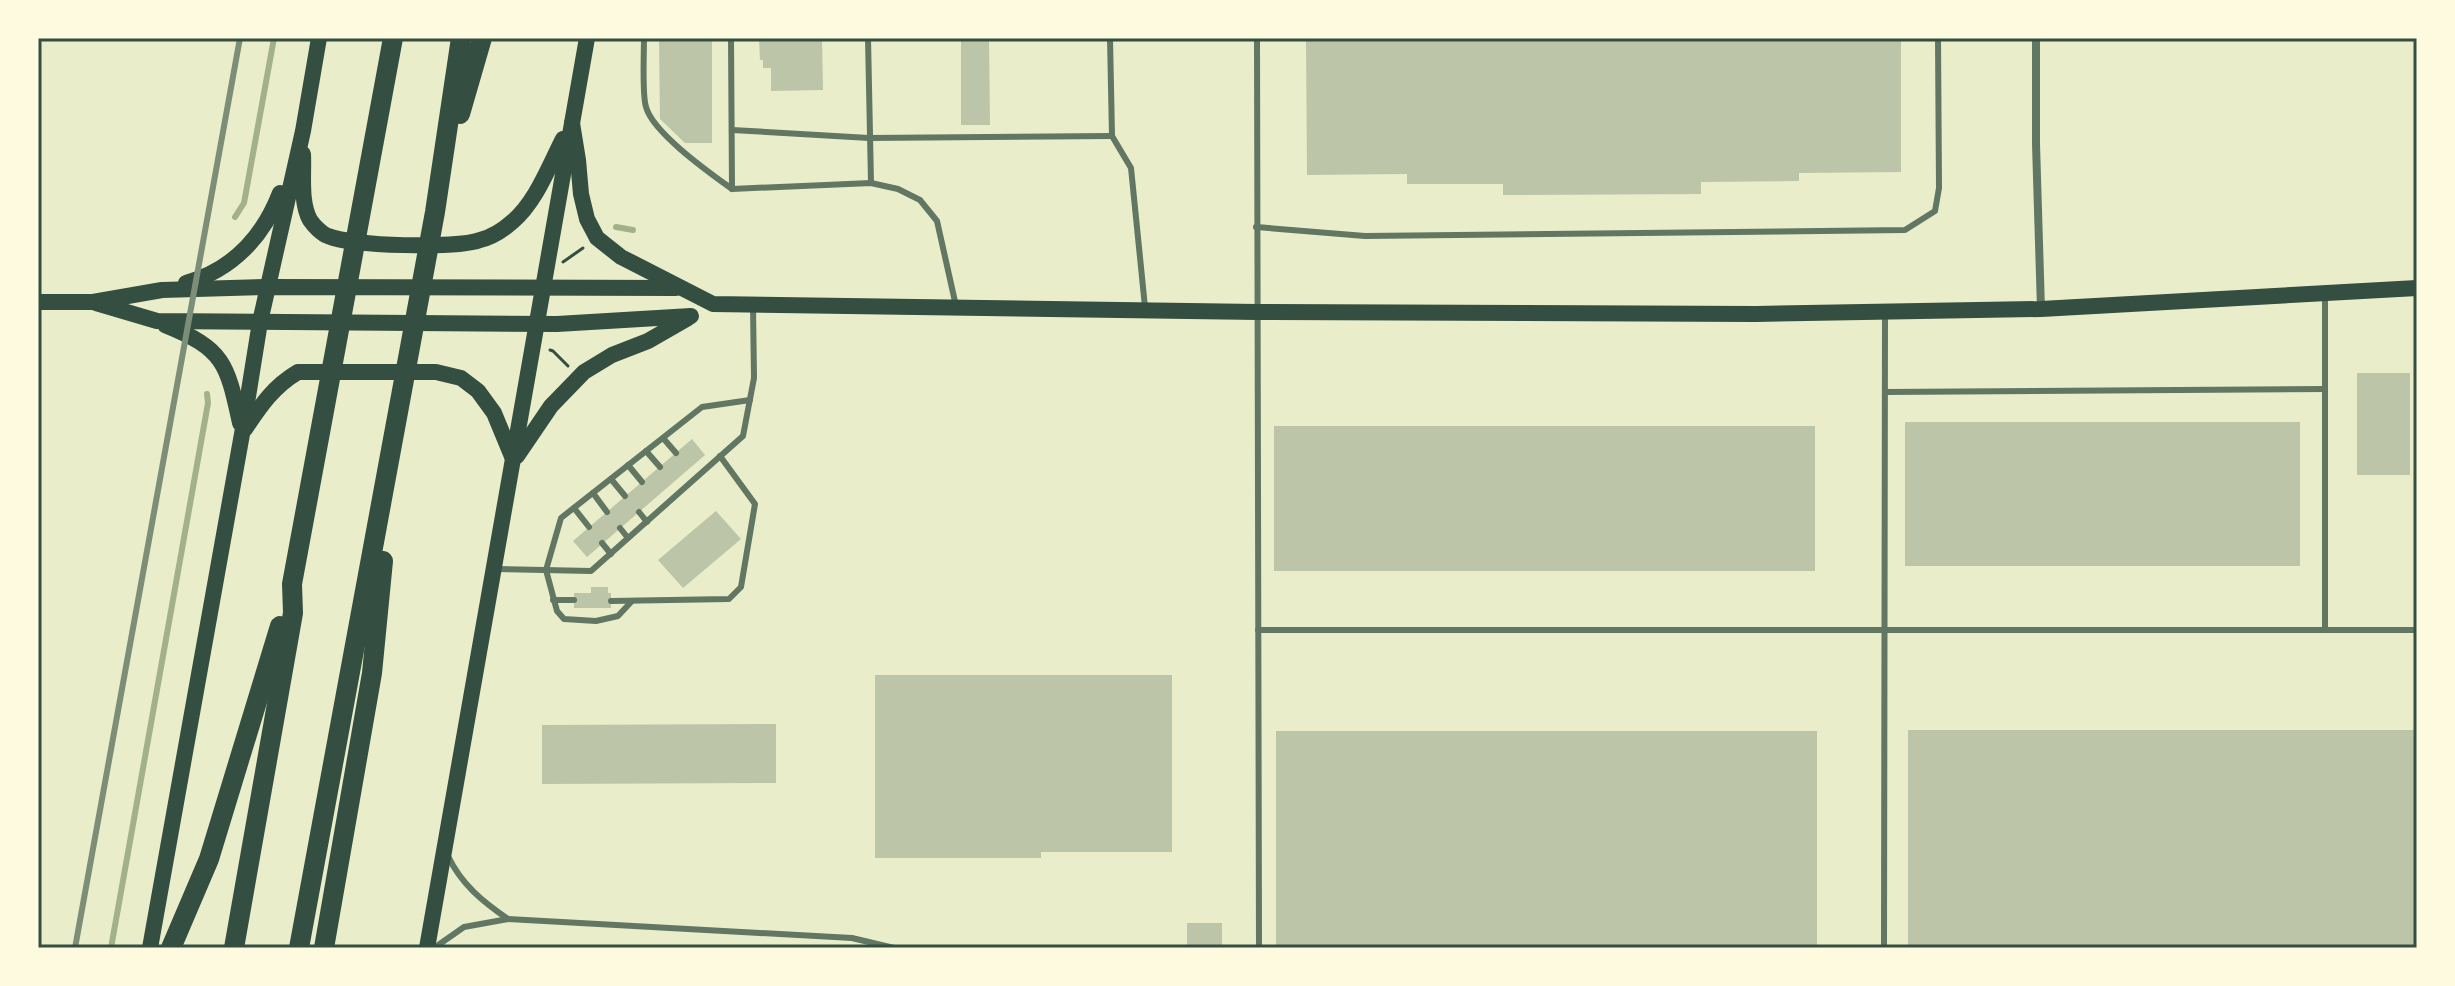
<svg xmlns="http://www.w3.org/2000/svg" width="2455" height="986" font-family="'Sofia Sans Condensed',sans-serif">
  <style>
    .lines { fill: none; stroke-linecap: round; stroke-linejoin: round }
    .stream { stroke: #a3b18a; stroke-width: 6 }
    .building { fill: #bcc5a7 }
    .path { stroke: #344e41; stroke-width: 3 }
    .service { stroke: #617663; stroke-width: 6 }
    .minor { stroke: #617663; stroke-width: 8 }
    .secondary { stroke: #344e41; stroke-width: 16 }
    .motorway { stroke: #344e41; stroke-width: 20 }
    .rail { stroke: #7c8e77; stroke-width: 6 }
    .neatline { fill: none; stroke: #344e41; stroke-width: 3 }
  </style>
  <rect width="100%" height="100%" fill="#e9edc9"/>
  <g class="lines">
    <!-- stream -->
    <g class="stream">
      <path d="M235,217l9,-14 30,-165"/>
      <path d="M616,227l17,3"/>
      <path d="M111,948l97,-545 -1,-9"/>
    </g>
  </g>
  <!-- building -->
  <g class="building">
    <path d="M659,38h53v105h-27l-25,-24z"/>
    <path d="M759,38h63l1,52 -52,1v-23h-8v-8h-3z"/>
    <path d="M961,38h28l1,87h-29z"/>
    <path d="M1306,38h595v134l-102,1v8l-98,1v12l-198,1v-11h-96v-10l-100,1z"/>
    <rect x="2357" y="373" width="53" height="102"/>
    <rect x="1905" y="422" width="395" height="144"/>
    <rect x="1274" y="426" width="541" height="145"/>
    <path d="M692,439l13,16 -118,102 -14,-16z"/>
    <path d="M716,511l25,28 -58,49 -25,-28z"/>
    <path d="M591,587h17v6h3v15h-37v-15h17z"/>
    <path d="M875,675h297v177h-131v6h-166z"/>
    <path d="M776,724v59l-234,1v-59z"/>
    <rect x="1908" y="730" width="509" height="218"/>
    <rect x="1276" y="731" width="541" height="217"/>
    <rect x="1187" y="923" width="35" height="25"/>
  </g>
  <g class="lines">
    <!-- path -->
    <g class="path">
      <path d="M563,262l20,-14"/>
      <path d="M550,350l3,1 15,15"/>
    </g>
    <!-- service -->
    <g class="service">
      <path d="M644,38c0,16 -2,57 2,69 7,26 64,66 86,82"/>
      <path d="M731,38l1,151 139,-6 27,6 22,11 17,21 19,85"/>
      <path d="M868,38l3,145"/>
      <path d="M1110,38l2,98 19,32 14,139"/>
      <path d="M1257,38l2,910"/>
      <path d="M732,130l137,8 243,-2"/>
      <path d="M1256,227l109,9 540,-6 30,-19 4,-23 -1,-150"/>
      <path d="M1885,392l440,-3"/>
      <path d="M663,438l13,15"/>
      <path d="M646,451l14,16"/>
      <path d="M628,465l14,17"/>
      <path d="M611,479l14,17"/>
      <path d="M593,493l14,19"/>
      <path d="M574,508l15,19"/>
      <path d="M639,512l8,10"/>
      <path d="M620,528l8,10"/>
      <path d="M602,543l9,11"/>
      <path d="M494,569l97,2 152,-135 11,-58 -1,-73"/>
      <path d="M553,600h21"/>
      <path d="M611,601l118,-2 12,-12 14,-83 -35,-48"/>
      <path d="M631,602l-13,14 -22,5 -32,-2 -7,-8 -11,-41 15,-52 141,-111 48,-7"/>
      <path d="M1258,630h1159"/>
      <path d="M2325,630v-335"/>
      <path d="M448,856c13,28 35,46 60,63"/>
      <path d="M434,948l30,-21 44,-8 344,19 42,10"/>
      <path d="M1884,948l1,-636"/>
    </g>
    <!-- minor -->
    <path class="minor" d="M2036,38v106l5,165"/>
    <!-- secondary -->
    <g class="secondary">
      <path d="M572,123l6,37 3,34 6,25 10,19 24,19 92,47 544,8 499,2 285,-5 376,-21"/>
      <path d="M303,154c1,20 -3,48 7,66 4,6 12,14 18,16 24,10 128,13 152,4 12,-3 23,-10 32,-18 24,-20 37,-56 51,-83"/>
      <path d="M186,283c46,-13 77,-46 94,-90"/>
      <path d="M38,302h55l69,-12 105,-3 409,1"/>
      <path d="M96,303l61,18 400,3 134,-8"/>
      <path d="M165,325c59,24 62,38 75,98"/>
      <path d="M245,429c16,-24 29,-43 53,-57h138l25,6 17,13 16,22 19,46"/>
      <path d="M517,456l34,-50 33,-34 28,-17 36,-14 40,-23"/>
      <path d="M150,948l92,-514 18,-112 43,-191 16,-93"/>
      <path d="M427,948c54,-303 104,-607 160,-910"/>
    </g>
    <!-- motorway -->
    <g class="motorway">
      <path d="M460,114l22,-76"/>
      <path d="M171,948l38,-89 71,-233"/>
      <path d="M234,948l59,-335 -1,-29 101,-546"/>
      <path d="M299,948l136,-736 26,-174"/>
      <path d="M324,948l48,-275 11,-112"/>
    </g>
    <!-- rail -->
    <path class="rail" d="M75,948l165,-910"/>
  </g>
  <!-- border -->
  <rect width="2455" height="986" fill="none" stroke="#fefae0" stroke-width="80"/>
  <rect x="40" y="40" width="2375" height="906" class="neatline"/>
</svg>
